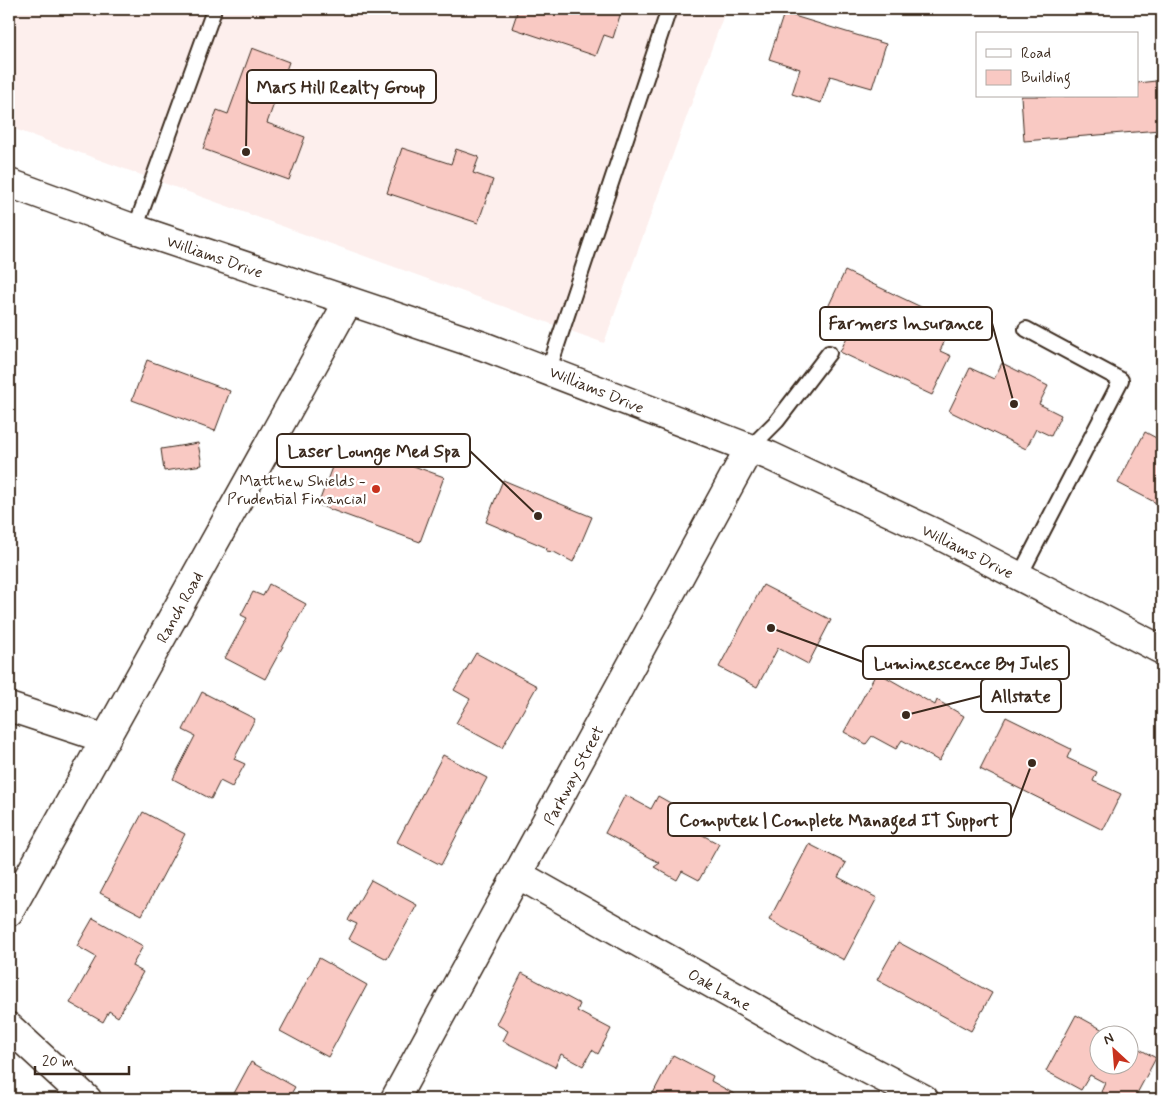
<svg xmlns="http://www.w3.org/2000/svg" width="1171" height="1108" font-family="Mynerve,sans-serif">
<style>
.built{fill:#fdefed}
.building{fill:#f9c9c3;stroke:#3b2a1e}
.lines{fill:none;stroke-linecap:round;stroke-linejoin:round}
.service-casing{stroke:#3b2a1e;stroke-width:18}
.minor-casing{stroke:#3b2a1e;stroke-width:31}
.secondary-casing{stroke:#3b2a1e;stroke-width:31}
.service{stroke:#fff;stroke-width:14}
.minor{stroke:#fff;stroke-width:28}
.secondary{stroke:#fff;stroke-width:28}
.poi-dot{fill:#c8321e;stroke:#fff;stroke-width:2}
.labels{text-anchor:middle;stroke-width:5;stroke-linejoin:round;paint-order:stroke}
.street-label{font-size:16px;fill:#3b2a1e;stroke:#fff}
.poi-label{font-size:16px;fill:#3b2a1e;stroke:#fff;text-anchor:end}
.leader{fill:none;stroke:#3b2a1e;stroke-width:2}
.callout-dot{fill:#3b2a1e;stroke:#fff;stroke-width:2}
.callout{fill:#fff;stroke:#3b2a1e;stroke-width:2}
.callout-label{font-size:18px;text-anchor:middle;font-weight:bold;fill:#3b2a1e}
</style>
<rect width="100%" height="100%" fill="#fff"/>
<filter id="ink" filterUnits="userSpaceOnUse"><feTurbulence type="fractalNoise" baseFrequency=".02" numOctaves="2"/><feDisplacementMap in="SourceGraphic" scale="10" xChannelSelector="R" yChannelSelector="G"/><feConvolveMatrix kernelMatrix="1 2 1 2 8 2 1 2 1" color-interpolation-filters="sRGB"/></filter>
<g filter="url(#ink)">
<!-- built -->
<path class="built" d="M 9,9 L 726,9 L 604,343 L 9,127 Z"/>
<!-- building -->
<path class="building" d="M 505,9 L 622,9 L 613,38 L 604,35 L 596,56 L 512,28 L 517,13 Z
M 784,13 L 886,44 L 872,88 L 830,76 L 821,103 L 792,94 L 800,69 L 769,59 Z
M 252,48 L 289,62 L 267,123 L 305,137 L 289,180 L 203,149 L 217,110 L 228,114 Z
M 1156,81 L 1160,130 L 1024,141 L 1021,96 L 1137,96 L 1137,83 Z
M 402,148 L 451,164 L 456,149 L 479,157 L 473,173 L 493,180 L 478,223 L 387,193 Z
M 845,271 L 938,315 L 930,330 L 946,338 L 940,351 L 951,356 L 932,395 L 840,352 L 848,335 L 821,322 Z
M 147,360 L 230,391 L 215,431 L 132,400 Z
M 1002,363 L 1048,386 L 1039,404 L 1061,415 L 1051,436 L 1036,429 L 1026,449 L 949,411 L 970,368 L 994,379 Z
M 1145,432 L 1162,441 L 1162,506 L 1118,483 Z
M 342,440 L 444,477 L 420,542 L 318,505 Z
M 198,443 L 202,465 L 164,471 L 161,449 Z
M 503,480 L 592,517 L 573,562 L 554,552 L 546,551 L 547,548 L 486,522 Z
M 269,584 L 306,604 L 265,679 L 225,658 L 247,618 L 241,615 L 253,592 L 263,596 Z
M 763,585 L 831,620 L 808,664 L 778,648 L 757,687 L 719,667 Z
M 476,653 L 537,686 L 502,748 L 456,723 L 470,699 L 454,690 Z
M 877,672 L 935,705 L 937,700 L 964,716 L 939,761 L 902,740 L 896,749 L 872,736 L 866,744 L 844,732 Z
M 202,692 L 255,719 L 234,759 L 245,764 L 232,787 L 220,781 L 211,799 L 173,779 L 195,736 L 183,730 Z
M 1006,717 L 1071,749 L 1067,758 L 1097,772 L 1093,781 L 1121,794 L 1103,830 L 980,769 Z
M 443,755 L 487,778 L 441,865 L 397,842 Z
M 625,795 L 651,809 L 658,796 L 690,814 L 684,825 L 719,844 L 699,880 L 682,871 L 677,880 L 654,867 L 660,863 L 605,833 Z
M 143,812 L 185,834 L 142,915 L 100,893 Z
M 809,844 L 846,863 L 838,877 L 877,898 L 844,960 L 769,920 Z
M 371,880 L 417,905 L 387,959 L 349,939 L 357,924 L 348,920 Z
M 93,918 L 143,946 L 132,966 L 143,972 L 118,1017 L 109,1011 L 103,1022 L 70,1003 L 96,957 L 77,946 Z
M 898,942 L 992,993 L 971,1031 L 877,980 Z
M 319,958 L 367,985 L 328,1057 L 280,1031 Z
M 522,973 L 580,1004 L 577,1011 L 611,1029 L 598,1054 L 592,1050 L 583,1066 L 561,1054 L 555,1067 L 503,1041 L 508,1031 L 496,1024 Z
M 1076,1015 L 1114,1036 L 1098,1036 L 1098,1066 L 1128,1066 L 1128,1043 L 1156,1058 L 1134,1099 L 1115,1099 L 1101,1092 L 1105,1083 L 1090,1075 L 1081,1090 L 1046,1071 Z
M 673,1055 L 713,1076 L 711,1081 L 738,1096 L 736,1099 L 650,1099 Z
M 251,1062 L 295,1087 L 288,1099 L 231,1099 Z"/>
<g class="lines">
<defs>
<path id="service" d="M 135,229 L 213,13
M 549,369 L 669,9
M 749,449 L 777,421 L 829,353
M 1019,577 L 1121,380 L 1026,329"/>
<path id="minor" d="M 9,707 L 106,739
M 519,875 L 812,1040 L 924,1099
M 9,912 L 348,302
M 9,1027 L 87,1099
M 395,1099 L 749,449"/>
<path id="secondary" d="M 9,183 L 135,229 L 483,346 L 770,456 L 939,535 L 1162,650"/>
</defs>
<!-- service casing -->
<use href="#service" class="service-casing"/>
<!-- minor casing -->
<use href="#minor" class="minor-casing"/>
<!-- secondary casing -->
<use href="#secondary" class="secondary-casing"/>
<!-- service -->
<use href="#service" class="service"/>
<!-- minor -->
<use href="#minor" class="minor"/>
<!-- secondary -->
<use href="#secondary" class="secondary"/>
</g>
</g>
<!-- markers -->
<circle class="poi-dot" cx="376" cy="489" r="5"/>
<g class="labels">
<!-- street labels -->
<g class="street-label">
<text transform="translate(215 256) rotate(19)" y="6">Williams Drive</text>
<text transform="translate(597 389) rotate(22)" y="6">Williams Drive</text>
<text transform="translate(968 551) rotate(27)" y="6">Williams Drive</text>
<text transform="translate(179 607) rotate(-61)" y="6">Ranch Road</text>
<text transform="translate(573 775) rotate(-62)" y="6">Parkway Street</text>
<text transform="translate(720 989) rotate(29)" y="6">Oak Lane</text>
</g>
<!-- poi labels -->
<g class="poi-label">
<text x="366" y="486">Matthew Shields -<tspan x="366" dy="18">Prudential Financial</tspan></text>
</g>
</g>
<!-- callouts -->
<path class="leader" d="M246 152L247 87M1014 404L992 323M538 516L470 451M771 628L863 662M906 715L981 696M1032 763L1011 819"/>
<g class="callout-dot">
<circle cx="246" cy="152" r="5"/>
<circle cx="1014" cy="404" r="5"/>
<circle cx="538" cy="516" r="5"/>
<circle cx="771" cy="628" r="5"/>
<circle cx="906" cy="715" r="5"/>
<circle cx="1032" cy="763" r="5"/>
</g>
<g class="callout">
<rect x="247" y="70" width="189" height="33" rx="5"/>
<rect x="820" y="307" width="172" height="33" rx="5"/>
<rect x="277" y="434" width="193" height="33" rx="5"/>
<rect x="863" y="646" width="206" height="33" rx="5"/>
<rect x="981" y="679" width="80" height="33" rx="5"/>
<rect x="668" y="803" width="343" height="33" rx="5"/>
</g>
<g class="callout-label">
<text x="341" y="93">Mars Hill Realty Group</text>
<text x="906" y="329">Farmers Insurance</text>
<text x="374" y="457">Laser Lounge Med Spa</text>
<text x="966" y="669">Luminescence By Jules</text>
<text x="1021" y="702">Allstate</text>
<text x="839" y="826">Computek | Complete Managed IT Support</text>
</g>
<!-- margin -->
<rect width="1171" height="1108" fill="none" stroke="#fff" stroke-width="30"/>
<rect x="15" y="15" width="1141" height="1078" fill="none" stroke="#3b2a1e" stroke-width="2" filter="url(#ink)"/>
<!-- legend -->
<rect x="976" y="32" width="162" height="65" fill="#ffffff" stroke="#b1aaa5"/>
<rect x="986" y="49" width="25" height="8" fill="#ffffff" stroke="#b1aaa5"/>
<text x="1021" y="58" font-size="15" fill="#3b2a1e">Road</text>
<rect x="986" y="70" width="25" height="15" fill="#f9c9c3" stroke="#b1aaa5"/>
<text x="1021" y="82" font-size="15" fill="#3b2a1e">Building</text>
<!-- north arrow -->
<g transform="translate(1114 1050) rotate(334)"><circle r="24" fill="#ffffff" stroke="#b1aaa5"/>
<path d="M0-4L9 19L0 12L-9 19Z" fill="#c8321e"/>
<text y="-8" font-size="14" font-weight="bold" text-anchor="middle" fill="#3b2a1e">N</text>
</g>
<!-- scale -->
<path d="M35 1066v8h94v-8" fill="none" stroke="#3b2a1e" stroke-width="2.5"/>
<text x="42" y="1066" font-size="15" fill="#3b2a1e" stroke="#ffffff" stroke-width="4" paint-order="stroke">20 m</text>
</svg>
